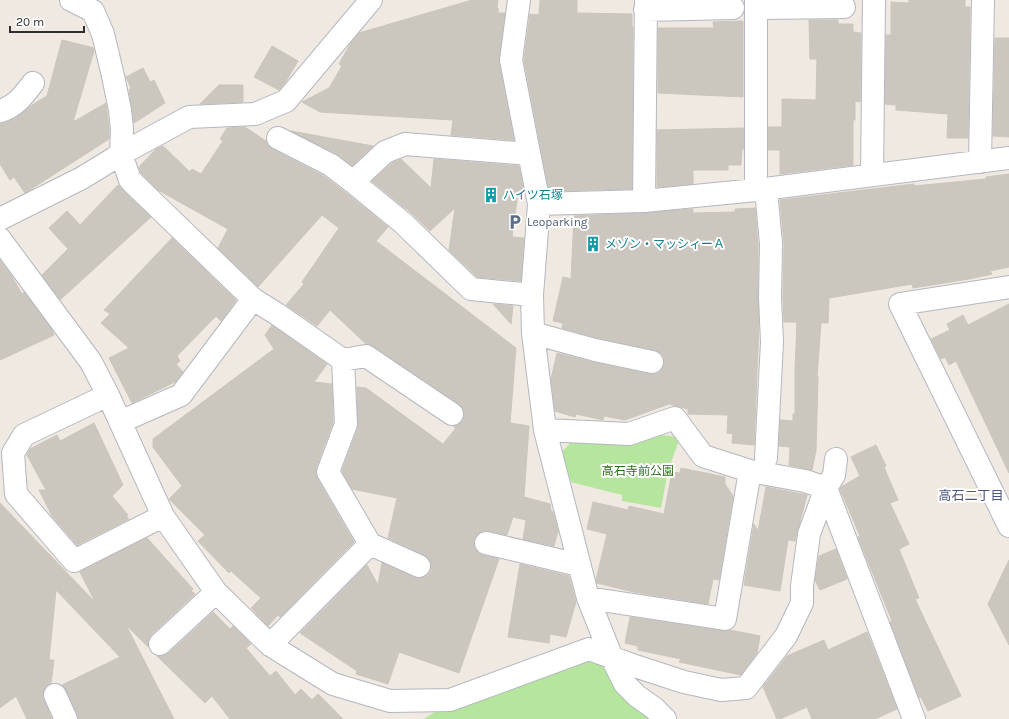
<svg xmlns="http://www.w3.org/2000/svg" width="1009" height="719" font-family="Karla,'Noto Sans JP',sans-serif">
<style>
.green{fill:#b6e59e}
.building{fill:#cbc7bf;stroke:#cbc5ba}
.lines{fill:none;stroke-linecap:round;stroke-linejoin:round}
.minor-casing{stroke:#b4b7c1;stroke-width:24}
.minor{stroke:#fff;stroke-width:22}
.labels{text-anchor:middle;stroke-width:4;stroke-linejoin:round;paint-order:stroke}
.culture-label{font-size:12px;fill:#0d838f;stroke:#fff;text-anchor:start}
.service-label{font-size:12px;fill:#4e5e75;stroke:#fff;text-anchor:start}
.park-label{font-size:12px;fill:#2c6e1b;stroke:#fff}
.neighbourhood-label{font-size:13px;fill:#4d5680;stroke:#fff}
</style>
<rect width="100%" height="100%" fill="#efe9e1"/>
<!-- green -->
<path class="green" d="M 661,435 L 677,437 L 679,440 L 668,471 L 661,508 L 622,501 L 622,495 L 571,482 L 562,452 L 571,442 L 620,445 Z
M 593,657 L 613,671 L 660,719 L 424,719 L 433,713 L 466,703 Z"/>
<!-- building -->
<path class="building" d="M 472,0 L 498,0 L 497,7 L 498,8 L 498,13 L 505,13 L 499,62 L 514,140 L 451,135 L 453,120 L 320,112 L 302,102 L 329,88 L 342,66 L 339,64 L 352,41 L 359,33 Z
M 540,0 L 577,0 L 577,13 L 632,14 L 632,27 L 633,27 L 632,189 L 549,191 L 524,60 L 530,14 L 539,15 Z
M 909,0 L 965,0 L 965,7 L 970,7 L 968,138 L 947,138 L 948,114 L 896,110 L 896,105 L 885,104 L 886,35 L 891,35 L 891,2 L 909,3 Z
M 809,20 L 838,20 L 838,24 L 853,24 L 853,32 L 861,33 L 860,102 L 855,101 L 855,120 L 853,120 L 853,165 L 780,174 L 780,150 L 768,150 L 768,127 L 782,127 L 782,99 L 816,100 L 817,59 L 810,59 Z
M 743,21 L 743,97 L 658,93 L 658,28 L 714,28 L 713,22 Z
M 995,38 L 1009,38 L 1009,137 L 993,136 Z
M 62,40 L 94,48 L 94,51 L 73,122 L 106,103 L 109,129 L 109,139 L 25,193 L 14,177 L 10,180 L 0,164 L 0,124 L 17,117 L 29,107 L 47,96 Z
M 272,46 L 298,61 L 286,81 L 279,90 L 254,77 Z
M 143,68 L 150,82 L 154,80 L 165,103 L 134,123 L 129,90 L 131,88 L 126,77 Z
M 219,85 L 243,85 L 243,102 L 200,104 Z
M 245,127 L 266,141 L 268,145 L 272,149 L 324,176 L 345,192 L 388,227 L 376,241 L 516,348 L 510,423 L 529,426 L 524,497 L 550,504 L 551,511 L 553,512 L 558,531 L 554,546 L 523,539 L 526,520 L 513,517 L 507,535 L 488,531 L 482,531 L 477,535 L 474,540 L 474,546 L 477,552 L 483,555 L 499,559 L 459,673 L 399,652 L 388,684 L 356,674 L 357,671 L 300,633 L 367,565 L 378,585 L 382,563 L 414,577 L 420,578 L 427,576 L 431,571 L 431,564 L 429,558 L 424,555 L 388,538 L 397,498 L 352,489 L 342,471 L 358,428 L 357,387 L 366,388 L 443,444 L 456,428 L 453,426 L 458,425 L 462,421 L 464,414 L 463,408 L 459,404 L 373,346 L 366,344 L 330,310 L 317,326 L 286,305 L 304,284 L 302,282 L 339,228 L 322,215 L 258,287 L 218,248 L 228,229 L 158,190 L 141,173 L 139,167 L 156,149 L 163,146 L 190,172 L 192,169 L 201,174 L 223,141 L 220,139 L 227,128 Z
M 744,128 L 744,149 L 742,149 L 741,165 L 728,165 L 728,170 L 693,170 L 693,184 L 657,187 L 657,130 Z
M 291,131 L 373,146 L 352,166 L 337,154 Z
M 401,159 L 431,188 L 434,159 L 519,166 L 524,192 L 518,192 L 512,237 L 524,238 L 521,281 L 477,277 L 449,250 L 455,208 L 430,231 L 406,208 L 406,209 L 372,181 L 392,163 Z
M 1009,174 L 1009,267 L 990,271 L 992,274 L 969,279 L 913,288 L 912,284 L 829,298 L 828,323 L 821,323 L 817,376 L 818,376 L 816,450 L 812,470 L 789,465 L 790,447 L 779,446 L 780,420 L 793,421 L 793,414 L 795,414 L 795,370 L 797,322 L 784,322 L 783,298 L 784,244 L 780,200 L 914,184 L 914,186 L 986,179 L 986,177 Z
M 118,185 L 151,217 L 60,300 L 42,275 L 68,249 L 49,228 L 67,211 L 80,225 Z
M 755,208 L 758,244 L 758,298 L 759,323 L 754,445 L 732,443 L 733,434 L 727,433 L 728,415 L 688,414 L 688,409 L 669,404 L 625,420 L 604,416 L 603,420 L 576,414 L 575,417 L 555,411 L 551,379 L 557,353 L 592,362 L 649,374 L 656,374 L 661,371 L 664,364 L 664,358 L 661,353 L 655,350 L 598,338 L 562,328 L 563,323 L 553,321 L 563,277 L 571,279 L 574,216 L 644,213 L 693,209 L 693,213 L 735,212 L 735,209 Z
M 172,238 L 236,300 L 221,321 L 216,316 L 177,356 L 180,361 L 176,364 L 183,372 L 175,382 L 132,403 L 109,358 L 129,348 L 101,323 L 110,314 L 104,310 Z
M 0,260 L 11,275 L 22,294 L 24,292 L 52,330 L 54,335 L 0,360 Z
M 493,304 L 513,306 L 511,324 Z
M 1009,304 L 1009,473 L 956,361 L 949,365 L 945,357 L 941,359 L 931,339 L 950,330 L 947,324 L 963,315 L 968,325 Z
M 272,325 L 327,364 L 314,382 L 332,384 L 333,422 L 316,468 L 316,473 L 317,478 L 354,542 L 280,617 L 278,615 L 268,626 L 251,608 L 261,598 L 231,571 L 229,573 L 198,541 L 205,535 L 169,499 L 182,486 L 153,447 L 153,439 L 274,349 L 265,335 Z
M 94,423 L 123,485 L 112,496 L 128,515 L 126,516 L 129,519 L 77,545 L 52,516 L 39,490 L 46,490 L 27,455 L 30,449 L 57,435 L 60,441 Z
M 876,445 L 886,466 L 884,467 L 898,500 L 890,503 L 909,544 L 899,549 L 919,598 L 915,599 L 961,696 L 928,711 L 921,697 L 919,698 L 890,622 L 892,621 L 858,537 L 860,536 L 840,489 L 841,487 L 860,476 L 851,457 Z
M 681,468 L 725,477 L 725,484 L 733,496 L 719,580 L 713,579 L 708,604 L 634,592 L 597,583 L 596,580 L 607,534 L 587,529 L 593,502 L 628,510 L 629,506 L 664,514 L 672,472 L 680,473 Z
M 766,487 L 807,495 L 795,541 L 788,540 L 780,591 L 744,585 L 754,524 L 758,531 Z
M 0,503 L 95,602 L 80,572 L 147,538 L 193,589 L 191,591 L 195,594 L 151,635 L 148,641 L 148,647 L 126,625 L 174,719 L 78,719 L 77,714 L 66,690 L 62,685 L 120,657 L 56,590 L 49,660 L 54,660 L 51,683 L 45,687 L 43,694 L 44,700 L 52,719 L 27,719 L 16,696 L 0,708 Z
M 836,549 L 847,579 L 820,590 L 815,580 L 819,556 Z
M 1009,560 L 1009,645 L 988,604 Z
M 520,564 L 569,576 L 576,602 L 566,637 L 550,634 L 549,643 L 508,637 Z
M 213,612 L 230,629 L 233,626 L 251,644 L 246,648 L 270,676 L 276,671 L 295,695 L 301,689 L 312,700 L 318,694 L 343,719 L 230,719 L 212,696 L 205,703 L 157,656 L 163,656 L 169,653 Z
M 630,617 L 723,631 L 730,630 L 760,636 L 757,653 L 741,675 L 679,662 L 681,659 L 638,650 L 638,646 L 625,643 Z
M 867,632 L 897,709 L 875,719 L 812,719 L 807,707 L 780,719 L 777,719 L 763,687 L 787,656 L 824,640 L 828,650 Z"/>
<g class="lines">
<defs>
<path id="minor" d="M 71,0 L 93,11 L 103,34 L 113,76 L 120,110 L 122,129 L 121,154 L 130,180 L 253,299 L 277,314 L 343,360 L 366,356 L 452,414
M 519,0 L 511,60 L 539,204 L 532,295 L 533,333 L 545,430 L 588,598 L 612,658 L 625,684 L 637,696 L 654,708 L 665,719
M 756,8 L 844,7
M 645,10 L 733,8
M 0,111 C 15,107 24,95 33,83
M 278,138 L 331,165 L 353,182 L 403,223 L 471,289 L 532,295
M 980,162 L 983,0
M 872,175 L 874,0
M 353,182 L 385,152 L 405,144 L 529,154
M 756,190 L 756,0
M 644,201 L 646,0
M 539,204 L 644,201 L 756,190 L 1009,158
M 0,219 L 82,178 L 121,154 L 189,117 L 255,114 L 286,101 L 371,0
M 0,239 L 91,362 L 108,395 L 163,516 L 216,592 L 270,645 L 333,684 L 390,701 L 450,700 L 589,649 L 635,666 L 684,682 L 721,690 L 746,688 L 786,636 L 802,603 L 802,586 L 809,534 L 826,488 L 834,475 L 836,459
M 1009,287 L 900,304 L 1009,526
M 533,333 L 595,350 L 652,362
M 108,395 L 24,435 L 13,453 L 16,494 L 74,561 L 163,516
M 120,422 L 181,395 L 253,299
M 545,430 L 629,434 L 675,418 L 703,456 L 750,471 L 805,481 L 826,488 L 914,719
M 766,458 L 772,342 L 770,298 L 771,244 L 766,189
M 486,543 L 579,565
M 370,544 L 419,566
M 588,598 L 725,619 L 750,471
M 160,644 L 216,592
M 270,645 L 370,544 L 328,472 L 346,424 L 343,360
M 55,695 L 66,719"/>
</defs>
<!-- minor casing -->
<use href="#minor" class="minor-casing"/>
<!-- minor -->
<use href="#minor" class="minor"/>
</g>
<!-- icons -->
<defs>
<symbol id="building-bare" viewBox="-9 -9 18 18"><path d="M-4-6H4V6H1V3H-1V6H-4ZM-2.5-4.3h1.7v1.8h-1.7ZM.8-4.3h1.7v1.8H.8ZM-2.5-1h1.7V.8h-1.7ZM.8-1h1.7V.8H.8Z" fill="#0f9aa8" stroke="#fff" stroke-width="2.5" paint-order="stroke"/></symbol>
<symbol id="parking-bare" viewBox="-9 -9 18 18"><path d="M-3.5-5.5H1a3.5 3.5 0 0 1 0 7H-1V5.5H-3.5ZM-1-3.4V-.6H.8a1.4 1.4 0 0 0 0-2.8Z" fill="#5c6f8a" stroke="#fff" stroke-width="2.5" paint-order="stroke"/></symbol>
</defs>
<g fill-rule="evenodd">
<use href="#building-bare" x="480" y="184" width="22" height="22"/>
<use href="#parking-bare" x="504" y="211" width="22" height="22"/>
<use href="#building-bare" x="582" y="233" width="22" height="22"/>
</g>
<g class="labels">
<!-- culture labels -->
<g class="culture-label">
<text x="503" y="199">ハイツ石塚</text>
<text x="605" y="248">メゾン・マッシィーＡ</text>
</g>
<!-- service labels -->
<g class="service-label">
<text x="527" y="226">Leoparking</text>
</g>
<!-- park labels -->
<g class="park-label">
<text x="638" y="475">高石寺前公園</text>
</g>
<!-- neighbourhood labels -->
<g class="neighbourhood-label">
<text x="971" y="500">高石二丁目</text>
</g>
</g>
<!-- scale -->
<path d="M10 26v6h74v-6" fill="none" stroke="#2e2e2e" stroke-width="2"/>
<text x="16" y="26" font-size="12" fill="#2e2e2e" stroke="#ffffff" stroke-width="3" paint-order="stroke">20 m</text>
</svg>
